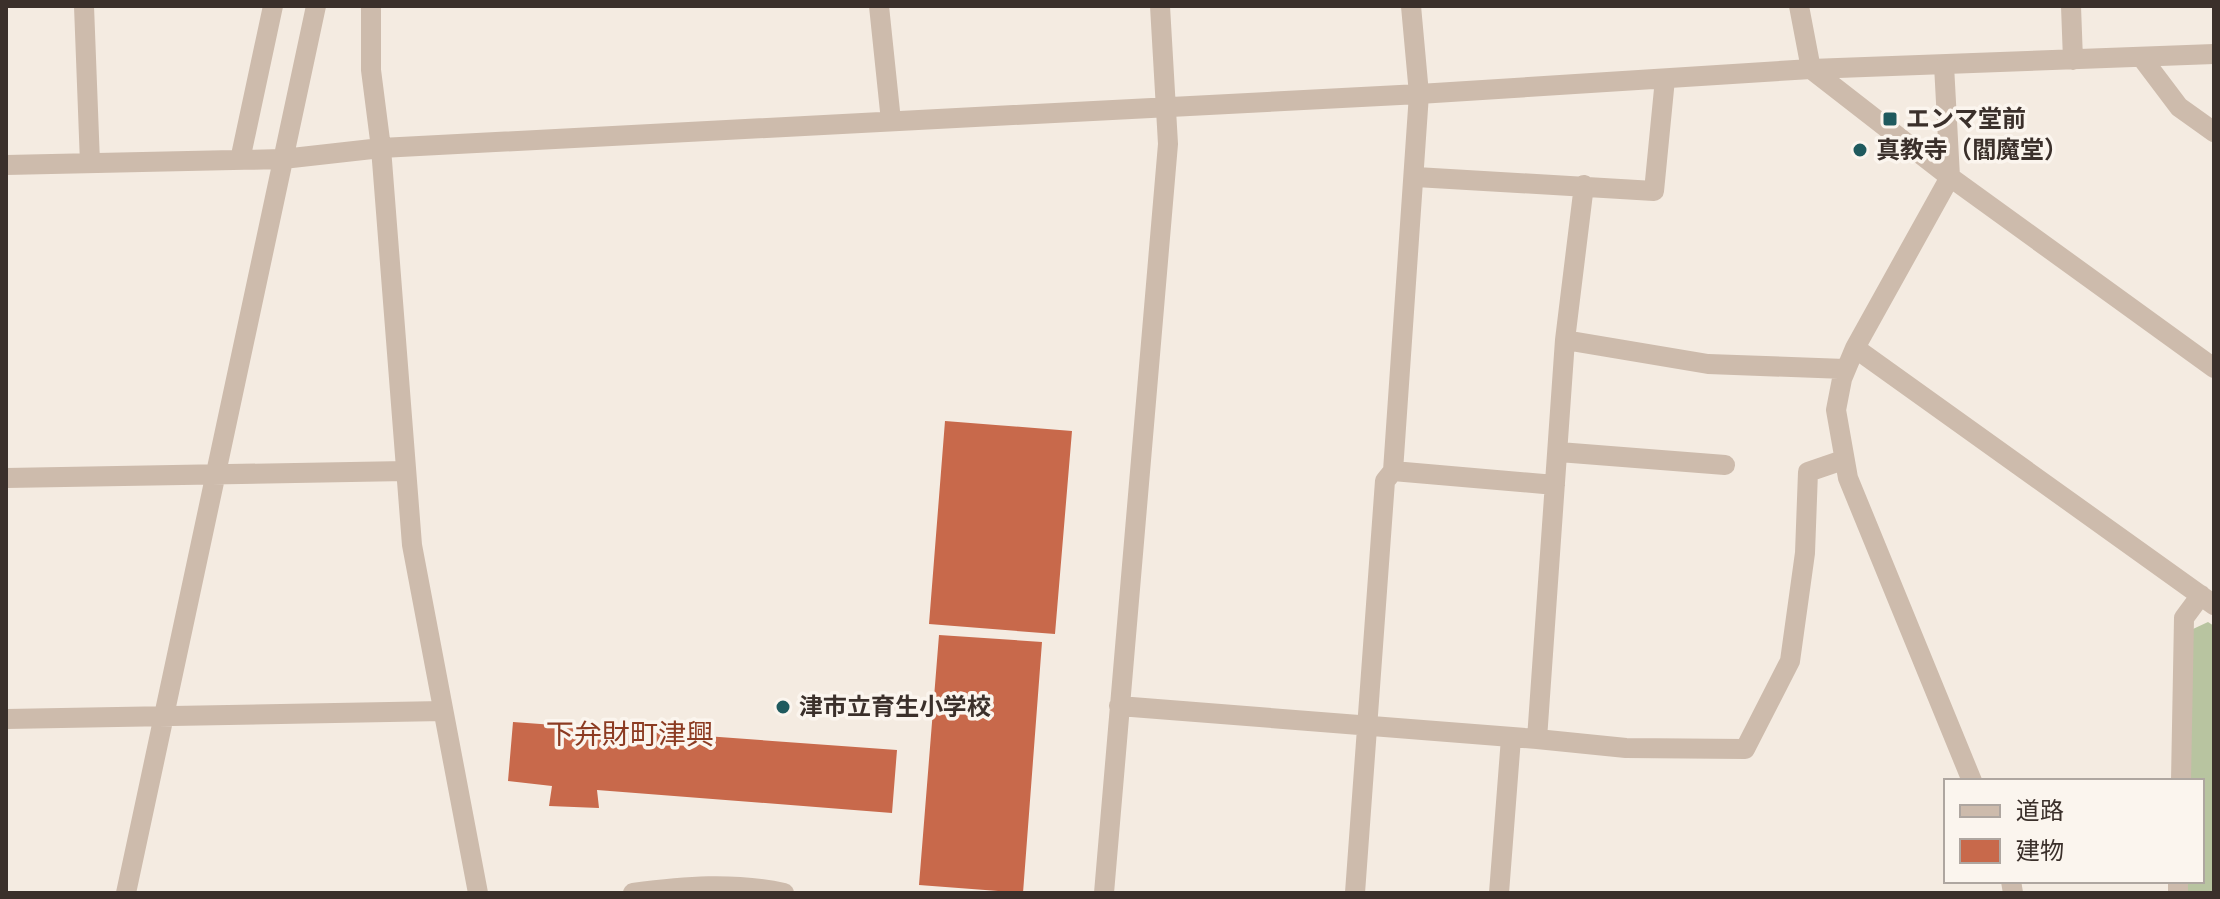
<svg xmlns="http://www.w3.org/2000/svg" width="2220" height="899" font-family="'DM Sans','Noto Sans JP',sans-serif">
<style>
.green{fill:#b8c4a0}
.building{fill:#c8694b}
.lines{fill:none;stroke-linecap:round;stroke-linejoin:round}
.minor{stroke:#cdbbac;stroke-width:20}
.poi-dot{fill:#1f5a5e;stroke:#fbf5ee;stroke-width:3}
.labels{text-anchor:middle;stroke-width:7;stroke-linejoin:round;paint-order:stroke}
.poi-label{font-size:24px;font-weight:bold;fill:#3b302b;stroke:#fbf5ee;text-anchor:start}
.quarter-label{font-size:28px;fill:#8c3b22;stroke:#fbf5ee}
</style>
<rect width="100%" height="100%" fill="#f4ebe1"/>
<!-- green -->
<path class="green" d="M 2208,622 L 2214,626 L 2214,893 L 2186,893 L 2186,881 L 2202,881 L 2202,781 L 2189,781 L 2193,629 Z"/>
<!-- building -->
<path class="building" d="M 945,421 L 1072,431 L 1055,634 L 929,624 Z
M 939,635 L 1042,642 L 1023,893 L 919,885 Z
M 513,722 L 897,750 L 892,813 L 597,790 L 599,808 L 549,806 L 552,786 L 508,781 Z"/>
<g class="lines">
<!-- minor -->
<path class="minor" d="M 84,6 L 90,163
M 371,6 L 371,70 L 381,148 L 412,545 L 478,893
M 879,6 L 891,121
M 1799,6 L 1811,69 L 1950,177 L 2214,368
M 2071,6 L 2073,60
M 2142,58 L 2179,107 L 2214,132
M 1944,65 L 1950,177 L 1855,348 L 1842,379 L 1836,410 L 1848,478 L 1972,781
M 240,160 L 273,6
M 6,165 L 283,159 L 381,148 L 1419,94 L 1811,69 L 2214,54
M 1416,177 L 1654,191 L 1665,79
M 1565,340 L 1708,364 L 1845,369
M 1855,348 L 2214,605
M 1559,452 L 1725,465
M 1393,471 L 1555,485
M 6,478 L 406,471
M 1119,706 L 1537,739 L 1565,340 L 1584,185
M 6,719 L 443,711
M 1537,739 L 1626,748 L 1745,749 L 1790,661 L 1805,553 L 1808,472 L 1843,460
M 2181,781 L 2184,618 L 2201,595
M 2011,881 L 2013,893
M 126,893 L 316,6
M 633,893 C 685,886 732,882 784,893
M 1104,893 L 1168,144 L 1160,6
M 1355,893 L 1385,481 L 1393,471 L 1419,94 L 1411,6
M 1499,893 L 1511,738
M 2178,893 L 2178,881"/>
</g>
<!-- markers -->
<g class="poi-dot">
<rect x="1882" y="111" width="16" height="16" rx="4"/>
<circle cx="1860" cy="150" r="8"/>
<circle cx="783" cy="707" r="8"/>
</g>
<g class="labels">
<!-- poi labels -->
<g class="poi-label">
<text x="1906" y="127">エンマ堂前</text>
<text x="1876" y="158">真教寺（閻魔堂）</text>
<text x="799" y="715">津市立育生小学校</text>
</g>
<!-- quarter labels -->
<g class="quarter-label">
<text x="630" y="744">下弁財町津興</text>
</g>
</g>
<!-- border -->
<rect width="2220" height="899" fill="none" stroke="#3b302b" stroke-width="16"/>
<!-- legend -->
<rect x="1944" y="779" width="260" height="104" fill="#fbf5ee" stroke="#aea6a0" stroke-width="2"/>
<rect x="1960" y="805" width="40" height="12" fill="#cdbbac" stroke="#aea6a0" stroke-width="2"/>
<text x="2016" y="819" font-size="24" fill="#3b302b">道路</text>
<rect x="1960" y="839" width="40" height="24" fill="#c8694b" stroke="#aea6a0" stroke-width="2"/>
<text x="2016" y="859" font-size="24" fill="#3b302b">建物</text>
</svg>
